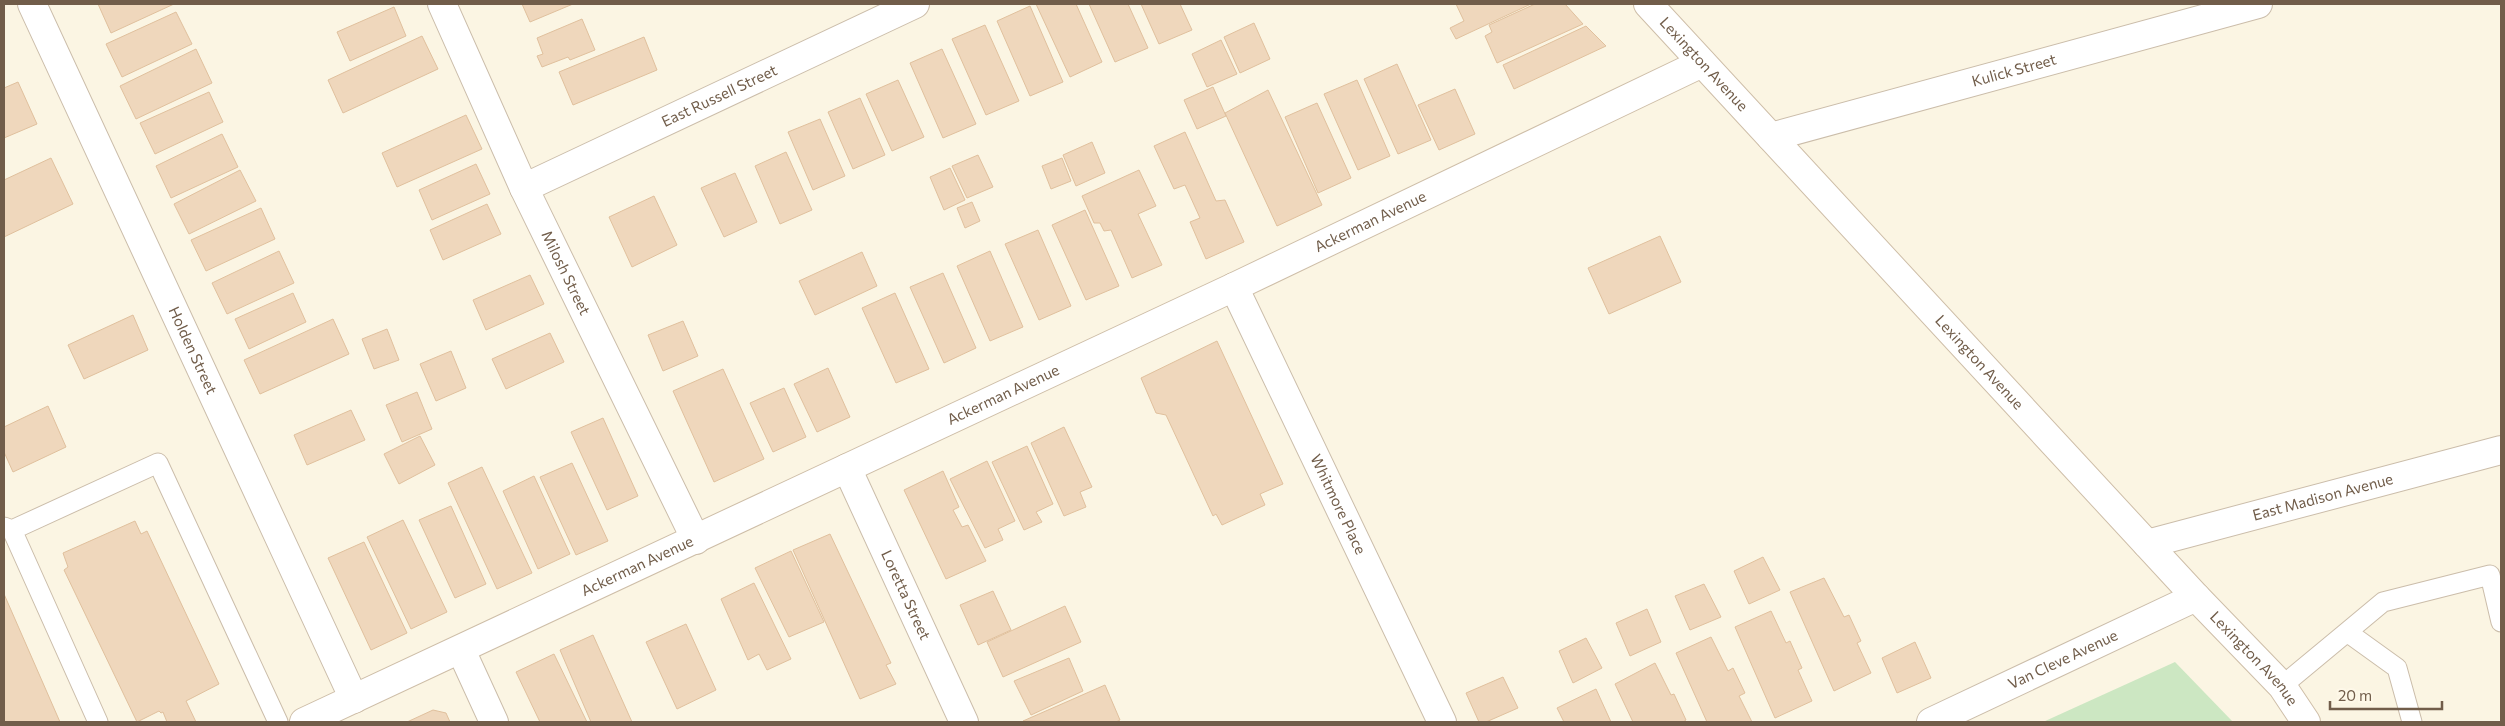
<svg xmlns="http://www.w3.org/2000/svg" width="2505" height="726" font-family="Commissioner,sans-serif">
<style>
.green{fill:#cce7c2}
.building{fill:#efd7bc;stroke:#e0c09d}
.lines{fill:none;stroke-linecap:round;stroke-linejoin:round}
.lane-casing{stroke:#cbbdaa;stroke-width:21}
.street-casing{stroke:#cbbdaa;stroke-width:30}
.secondary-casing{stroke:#cebea8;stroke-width:30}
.lane{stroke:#fff;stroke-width:19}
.street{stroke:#fff;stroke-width:28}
.secondary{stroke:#fff;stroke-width:28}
.labels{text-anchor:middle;stroke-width:4.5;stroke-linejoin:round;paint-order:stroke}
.street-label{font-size:15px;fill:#715d4a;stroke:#fef8e8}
</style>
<rect width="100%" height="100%" fill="#fbf5e3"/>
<!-- green -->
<path class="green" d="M 2175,662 L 2233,722 L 2043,722 Z"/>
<!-- building -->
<path class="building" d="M 98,4 L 174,4 L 111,33 Z
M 522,4 L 573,4 L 530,22 Z
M 1036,4 L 1076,4 L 1102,62 L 1070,77 Z
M 1089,4 L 1128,4 L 1148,48 L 1115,62 Z
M 1141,4 L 1180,4 L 1192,30 L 1159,44 Z
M 1456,4 L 1531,4 L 1456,39 L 1450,28 L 1464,21 Z
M 1535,4 L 1565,4 L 1583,24 L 1497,63 L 1485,36 L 1492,32 L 1489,25 Z
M 1030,6 L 1063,82 L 1030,96 L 997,21 Z
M 394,7 L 406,36 L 350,61 L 337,32 Z
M 176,12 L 192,44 L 122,77 L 106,44 Z
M 582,19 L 595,50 L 570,60 L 568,57 L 542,67 L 537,56 L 543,54 L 537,38 Z
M 1254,23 L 1270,59 L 1240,73 L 1224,37 Z
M 985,25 L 1019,101 L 986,115 L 952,39 Z
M 1586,26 L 1606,46 L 1514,89 L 1503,65 Z
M 422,36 L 438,69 L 343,113 L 328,80 Z
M 644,37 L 657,70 L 573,105 L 559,72 Z
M 1221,40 L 1237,74 L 1207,87 L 1192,54 Z
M 196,49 L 212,83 L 136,119 L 120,86 Z
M 942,49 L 976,124 L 943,138 L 910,63 Z
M 1397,64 L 1431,140 L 1398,154 L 1364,79 Z
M 898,80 L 924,137 L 892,151 L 866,94 Z
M 1357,80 L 1390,156 L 1358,170 L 1324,94 Z
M 18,82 L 37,124 L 4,138 L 4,88 Z
M 1213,87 L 1226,116 L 1197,129 L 1184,100 Z
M 1455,89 L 1475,134 L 1439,150 L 1418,105 Z
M 1268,90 L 1322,205 L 1277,226 L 1225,113 Z
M 209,92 L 223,122 L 155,154 L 140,123 Z
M 860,98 L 885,155 L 853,169 L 828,112 Z
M 1317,103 L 1351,178 L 1318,193 L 1285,117 Z
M 466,115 L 482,149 L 397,187 L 382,153 Z
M 820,119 L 845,176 L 813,190 L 788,132 Z
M 1185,132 L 1216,201 L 1225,200 L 1244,242 L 1206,259 L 1190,222 L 1200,218 L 1185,185 L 1174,189 L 1154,146 Z
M 222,134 L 238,167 L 171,198 L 156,166 Z
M 1092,142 L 1105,173 L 1076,186 L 1063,155 Z
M 786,152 L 812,210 L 780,224 L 755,166 Z
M 978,155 L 993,187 L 967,198 L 952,166 Z
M 51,158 L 73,204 L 4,237 L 4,180 Z
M 1062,158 L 1071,181 L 1051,189 L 1042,166 Z
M 476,164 L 490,194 L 432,220 L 419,190 Z
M 950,168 L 965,200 L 944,210 L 930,177 Z
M 240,170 L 256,201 L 189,234 L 174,204 Z
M 1139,170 L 1156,206 L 1138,214 L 1162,265 L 1132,278 L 1111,230 L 1104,231 L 1100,223 L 1094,223 L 1082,196 Z
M 735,173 L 757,222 L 724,237 L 701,188 Z
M 654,196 L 677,245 L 632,267 L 609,217 Z
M 972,202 L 980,221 L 965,228 L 957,208 Z
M 487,204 L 501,234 L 443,260 L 430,230 Z
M 261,208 L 275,239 L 206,271 L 191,240 Z
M 1085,210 L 1119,286 L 1086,300 L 1052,225 Z
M 1038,230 L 1071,306 L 1039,320 L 1005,244 Z
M 1660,236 L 1681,282 L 1609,314 L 1588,268 Z
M 279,251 L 294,283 L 227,314 L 212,283 Z
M 990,251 L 1023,327 L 990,341 L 957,266 Z
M 862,252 L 877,286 L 815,315 L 799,281 Z
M 943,273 L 976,348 L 944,363 L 910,287 Z
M 530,275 L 544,304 L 486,330 L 473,300 Z
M 293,293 L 306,322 L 249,349 L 235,319 Z
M 895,293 L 929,369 L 896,383 L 862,308 Z
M 133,315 L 148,350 L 84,379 L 68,345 Z
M 333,319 L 349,354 L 260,394 L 244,360 Z
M 683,321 L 698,356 L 663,371 L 648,335 Z
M 387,329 L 399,360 L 374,369 L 362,339 Z
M 550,333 L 564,362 L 506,389 L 492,359 Z
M 1217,341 L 1283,484 L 1260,494 L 1265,505 L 1222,525 L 1216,514 L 1213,516 L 1166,415 L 1156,413 L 1141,378 Z
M 451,351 L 466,388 L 436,401 L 420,364 Z
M 828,368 L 850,417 L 817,432 L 794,384 Z
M 723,369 L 764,459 L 714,482 L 673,391 Z
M 784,388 L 806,437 L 773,452 L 750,403 Z
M 417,392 L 432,429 L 402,442 L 386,405 Z
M 48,406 L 66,447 L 13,472 L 4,452 L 4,427 Z
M 351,410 L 365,440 L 307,465 L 294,435 Z
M 603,418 L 638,496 L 607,510 L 571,432 Z
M 1064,427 L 1092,487 L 1080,492 L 1086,507 L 1064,516 L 1031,443 Z
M 420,436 L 435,465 L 399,484 L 384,454 Z
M 1027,446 L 1053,504 L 1036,512 L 1042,522 L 1024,530 L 992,462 Z
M 987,461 L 1015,521 L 998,529 L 1003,540 L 985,548 L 950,479 Z
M 572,463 L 608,541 L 576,555 L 540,477 Z
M 482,467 L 532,573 L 497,589 L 448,483 Z
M 943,471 L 959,507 L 953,510 L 962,527 L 968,525 L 986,561 L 946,579 L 904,490 Z
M 534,476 L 570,554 L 538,569 L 503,491 Z
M 451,506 L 486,584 L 455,598 L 419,520 Z
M 403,520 L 447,612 L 411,629 L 367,537 Z
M 135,521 L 141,534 L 147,531 L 219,684 L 186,701 L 196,722 L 167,722 L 163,712 L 161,713 L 159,711 L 137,722 L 64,570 L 68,567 L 63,553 Z
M 830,534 L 891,663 L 886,665 L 896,684 L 860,699 L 793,550 Z
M 364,542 L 407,633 L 371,650 L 328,558 Z
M 791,551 L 824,622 L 789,637 L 755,568 Z
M 1763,557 L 1780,590 L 1749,604 L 1734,571 Z
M 1824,578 L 1844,617 L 1849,615 L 1861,641 L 1857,643 L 1871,673 L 1834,691 L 1790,592 Z
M 754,583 L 791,659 L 767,670 L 759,654 L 748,660 L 721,599 Z
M 1704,584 L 1721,617 L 1690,630 L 1675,596 Z
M 993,591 L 1011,630 L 978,645 L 960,605 Z
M 4,594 L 60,722 L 4,722 Z
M 1065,606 L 1081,642 L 1003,677 L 987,642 Z
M 1647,609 L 1661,642 L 1630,656 L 1616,623 Z
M 1771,611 L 1786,643 L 1790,641 L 1802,668 L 1798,670 L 1812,701 L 1775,718 L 1735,627 Z
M 686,624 L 716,690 L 677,709 L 646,642 Z
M 593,635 L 632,722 L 591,722 L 560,650 Z
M 1711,637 L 1728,671 L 1733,668 L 1745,693 L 1739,696 L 1752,722 L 1707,722 L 1676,653 Z
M 1586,638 L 1602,668 L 1573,683 L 1559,651 Z
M 1915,642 L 1931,678 L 1897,693 L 1882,658 Z
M 554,654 L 587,722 L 540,722 L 516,672 Z
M 1069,658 L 1083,691 L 1031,715 L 1014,681 Z
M 1655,663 L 1671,695 L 1674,694 L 1686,720 L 1683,722 L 1633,722 L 1615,684 Z
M 1503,677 L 1518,708 L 1486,722 L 1479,722 L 1466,693 Z
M 1105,685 L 1120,720 L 1116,722 L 1023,721 Z
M 1596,689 L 1611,722 L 1564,722 L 1557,708 Z
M 433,710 L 446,713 L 450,722 L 407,722 Z"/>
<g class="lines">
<defs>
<path id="lane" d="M 4,527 L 12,530 L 98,722
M 12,530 L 158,463 L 278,722
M 2282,686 L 2347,632
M 2412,722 L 2397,668 L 2347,632 L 2383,602 L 2490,575 L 2501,622"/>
<g id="street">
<path id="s1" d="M 32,4 L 354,699"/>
<path id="s2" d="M 442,4 L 524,188 L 696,540"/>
<path id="s3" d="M 1771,137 L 2258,4"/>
<path id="s4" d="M 524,188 L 915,4"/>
<path id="s5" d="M 1234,287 L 1442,722"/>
<path id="s6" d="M 847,468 L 964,722"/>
<path id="s7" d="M 2147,544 L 2501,450"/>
<path d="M 461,650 L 494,722"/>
<path id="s8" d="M 1931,722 L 2196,597"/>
</g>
<g id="secondary">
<path id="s9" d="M 1648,4 L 2196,597 L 2282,686 L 2306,722"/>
<path id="s10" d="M 304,722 L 1234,287 L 1702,63"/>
</g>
</defs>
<!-- lane casing -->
<use href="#lane" class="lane-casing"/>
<!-- street casing -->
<use href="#street" class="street-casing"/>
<!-- secondary casing -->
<use href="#secondary" class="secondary-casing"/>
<!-- lane -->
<use href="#lane" class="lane"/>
<!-- street -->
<use href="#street" class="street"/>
<!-- secondary -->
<use href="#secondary" class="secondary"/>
</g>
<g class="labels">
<!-- street labels -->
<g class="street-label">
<text dy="5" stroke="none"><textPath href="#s9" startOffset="82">Lexington Avenue</textPath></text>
<text dy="5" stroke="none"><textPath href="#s3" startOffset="252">Kulick Street</textPath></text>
<text dy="5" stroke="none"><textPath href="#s4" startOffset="216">East Russell Street</textPath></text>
<text dy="5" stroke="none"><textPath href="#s10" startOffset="1178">Ackerman Avenue</textPath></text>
<text dy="5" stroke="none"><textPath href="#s2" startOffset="296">Milosh Street</textPath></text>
<text dy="5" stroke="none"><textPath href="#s1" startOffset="382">Holden Street</textPath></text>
<text dy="5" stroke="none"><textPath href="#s9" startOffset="488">Lexington Avenue</textPath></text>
<text dy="5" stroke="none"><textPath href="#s10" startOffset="772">Ackerman Avenue</textPath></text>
<text dy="5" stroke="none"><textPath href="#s7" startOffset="182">East Madison Avenue</textPath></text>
<text dy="5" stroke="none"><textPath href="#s5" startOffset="241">Whitmore Place</textPath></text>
<text dy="5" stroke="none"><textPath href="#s10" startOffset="368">Ackerman Avenue</textPath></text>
<text dy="5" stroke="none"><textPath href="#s6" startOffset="140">Loretta Street</textPath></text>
<text dy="5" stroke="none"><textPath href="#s9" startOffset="892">Lexington Avenue</textPath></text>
<text dy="5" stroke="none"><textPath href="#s8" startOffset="146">Van Cleve Avenue</textPath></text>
</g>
</g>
<!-- border -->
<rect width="2505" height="726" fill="none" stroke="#715d4a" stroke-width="10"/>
<!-- scale -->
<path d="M2330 701v8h112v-8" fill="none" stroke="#715d4a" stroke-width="2.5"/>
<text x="2338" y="701" font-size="15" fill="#715d4a" stroke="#fef8e8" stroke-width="4" paint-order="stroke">20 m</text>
</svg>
